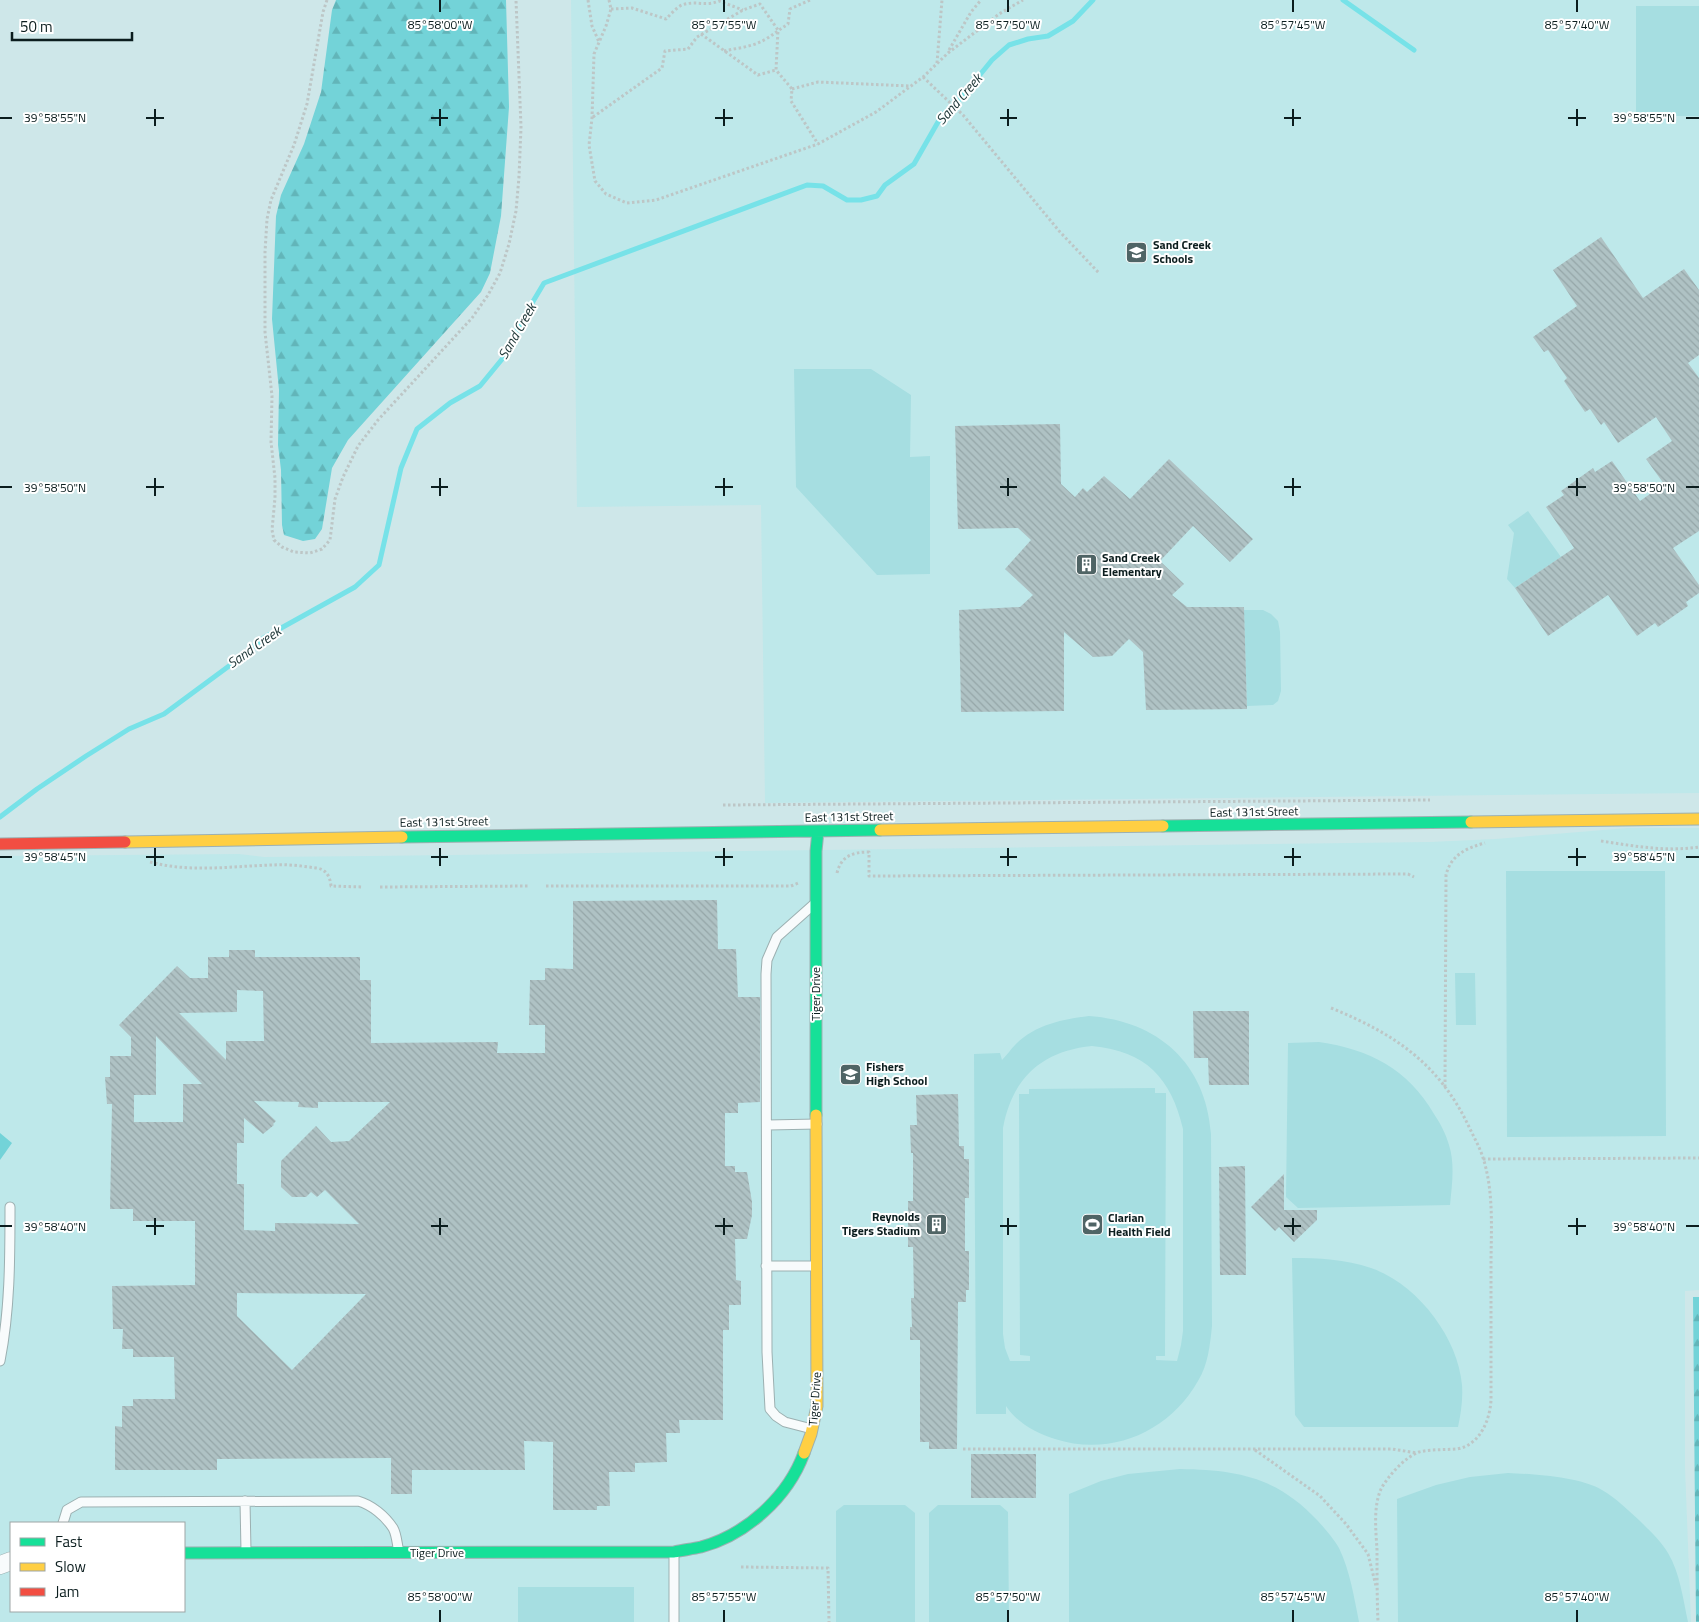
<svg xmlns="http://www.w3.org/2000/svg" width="1699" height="1622" font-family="'Titillium Web',sans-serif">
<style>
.built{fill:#bee8ea;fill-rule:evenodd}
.forest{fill:url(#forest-firs)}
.park{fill:#a6dee1;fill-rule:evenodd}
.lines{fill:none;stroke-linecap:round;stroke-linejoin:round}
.stream{stroke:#77e2e8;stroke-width:5}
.building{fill:url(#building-back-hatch);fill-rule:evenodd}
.lane-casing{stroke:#9cb0b1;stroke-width:11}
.street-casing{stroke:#9cb0b1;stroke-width:19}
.fast-casing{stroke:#9cb0b1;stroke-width:13}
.slow-casing{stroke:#9cb0b1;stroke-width:13}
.jam-casing{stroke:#9cb0b1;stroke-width:13}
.path{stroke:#bdc6c6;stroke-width:3;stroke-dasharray:2.5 2.5;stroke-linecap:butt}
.lane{stroke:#f8fbfc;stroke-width:9}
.street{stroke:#f8fbfc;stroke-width:18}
.fast{stroke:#16e098;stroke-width:11}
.slow{stroke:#ffcf43;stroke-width:11}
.jam{stroke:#f24e42;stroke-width:11}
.ticks{fill:none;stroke:#0b1d1e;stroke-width:2}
.labels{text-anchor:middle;stroke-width:4;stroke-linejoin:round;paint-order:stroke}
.poi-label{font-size:12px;font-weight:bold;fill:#0b1d1e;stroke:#fff;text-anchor:start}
.street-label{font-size:12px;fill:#0b1d1e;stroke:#fff}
.water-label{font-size:14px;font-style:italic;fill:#203839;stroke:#fff}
.ticks-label{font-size:12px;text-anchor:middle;fill:#0b1d1e;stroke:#fff;stroke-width:4;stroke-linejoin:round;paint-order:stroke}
</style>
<defs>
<pattern id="forest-firs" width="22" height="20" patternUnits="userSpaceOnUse" patternTransform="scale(1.25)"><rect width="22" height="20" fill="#73d3d8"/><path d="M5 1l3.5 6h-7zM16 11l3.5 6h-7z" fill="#62b5b9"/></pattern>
<pattern id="building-back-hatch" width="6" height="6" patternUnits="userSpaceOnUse" patternTransform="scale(1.25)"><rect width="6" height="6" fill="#afc2c4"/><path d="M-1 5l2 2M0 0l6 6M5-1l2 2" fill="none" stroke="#95a6a8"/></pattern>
</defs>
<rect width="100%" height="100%" fill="#cee7e9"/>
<!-- built -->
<path class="built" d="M 571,0 L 1699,0 L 1699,793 L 765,803 L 761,505 L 577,507 Z
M 1628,828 L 1699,828 L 1699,1290 L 1685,1291 L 1685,1468 L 1691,1622 L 0,1622 L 0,856 L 239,854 L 264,857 L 371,856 L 1430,842 L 1495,839 ZM 11,1523 L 184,1523 L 184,1611 L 11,1611 Z"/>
<!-- forest -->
<path class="forest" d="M 336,0 L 506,0 L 509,107 L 501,216 L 490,273 L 481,292 L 348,440 L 332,468 L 322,529 L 315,539 L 303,541 L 284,535 L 282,525 L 281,470 L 278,445 L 279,390 L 272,319 L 276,216 L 281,195 L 304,144 L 321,92 L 332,10 Z
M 0,1133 L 12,1143 L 0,1160 Z
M 1693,1297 L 1699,1297 L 1699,1622 L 1696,1622 Z"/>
<!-- park -->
<path class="park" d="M 1636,6 L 1699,6 L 1699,116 L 1636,116 Z
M 794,369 L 871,369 L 911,395 L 910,457 L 930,456 L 930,574 L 877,575 L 796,487 Z
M 1528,511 L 1561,557 L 1515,588 L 1507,579 L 1514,533 L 1508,525 Z
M 1244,610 L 1263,610 L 1271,614 L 1278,621 L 1280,632 L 1281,691 L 1278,701 L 1273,705 L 1247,706 Z
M 1506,871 L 1665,871 L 1666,1136 L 1507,1137 Z
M 1455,973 L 1475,973 L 1476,1025 L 1456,1025 Z
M 1089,1016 C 1158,1021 1206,1063 1211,1134 L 1212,1326 C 1210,1345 1208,1365 1198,1381 C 1169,1432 1111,1457 1055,1439 C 1036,1433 1017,1423 1006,1406 L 1006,1414 L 976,1414 L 974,1054 L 1000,1053 L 1002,1060 C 1007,1055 1011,1049 1015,1045 C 1034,1025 1063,1019 1089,1016 ZM 1092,1046 C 1146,1051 1171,1078 1183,1129 L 1183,1331 L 1181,1345 L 1177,1361 L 1156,1360 L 1156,1356 L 1165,1356 L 1166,1093 L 1155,1093 L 1155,1088 L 1029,1089 L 1029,1094 L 1019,1094 L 1020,1355 L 1030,1356 L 1030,1361 L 1010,1361 L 1005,1348 L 1003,1334 L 1003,1128 C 1012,1078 1042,1051 1092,1046 Z
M 1319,1042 C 1369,1049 1408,1069 1434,1114 C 1440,1123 1446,1134 1449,1145 C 1455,1164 1452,1185 1450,1205 L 1298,1208 L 1286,1197 L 1288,1043 Z
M 1292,1258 C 1319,1258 1345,1259 1371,1268 C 1417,1284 1458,1337 1462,1385 C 1463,1399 1461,1413 1458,1427 L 1304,1427 L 1295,1415 Z
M 1180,1469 C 1238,1470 1277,1477 1318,1521 C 1325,1529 1334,1539 1339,1548 C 1350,1571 1354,1597 1359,1622 L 1069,1622 L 1069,1494 L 1101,1481 L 1128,1474 Z
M 1508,1473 C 1533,1474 1581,1477 1602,1490 C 1615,1497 1629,1511 1640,1521 C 1650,1531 1661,1541 1668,1553 C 1680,1573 1683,1599 1688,1622 L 1398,1622 L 1397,1499 L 1436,1485 L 1470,1477 Z
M 844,1505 L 905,1505 L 915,1513 L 915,1622 L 836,1622 L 836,1511 Z
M 938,1505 L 1000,1505 L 1008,1512 L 1009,1622 L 929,1622 L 929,1513 Z
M 518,1587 L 634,1587 L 634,1622 L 518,1622 Z"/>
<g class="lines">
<!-- stream -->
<path class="stream" d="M 1343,0 L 1414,50
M 0,817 L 37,789 L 86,756 L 129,729 L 164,714 L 229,666 L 265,637 L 355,587 L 379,565 L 401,468 L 417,429 L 450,403 L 480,386 L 503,358 L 522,320 L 544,283 L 807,185 L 823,186 L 847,200 L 861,200 L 877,196 L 885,185 L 914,164 L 942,115 L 961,98 L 992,60 L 1009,45 L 1028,39 L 1048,36 L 1073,21 L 1093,0"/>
</g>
<!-- building -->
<path class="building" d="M 1601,237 L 1643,298 L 1684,269 L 1699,290 L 1699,355 L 1688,363 L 1699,378 L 1699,531 L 1673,548 L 1699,585 L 1699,593 L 1686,602 L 1688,606 L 1658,627 L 1655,623 L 1637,636 L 1608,595 L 1548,636 L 1515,588 L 1574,548 L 1546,507 L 1564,495 L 1561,491 L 1593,468 L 1595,472 L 1612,461 L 1640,501 L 1664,484 L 1646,459 L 1672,441 L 1656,417 L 1618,443 L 1604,422 L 1601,425 L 1590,409 L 1585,412 L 1564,381 L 1567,378 L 1548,350 L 1544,352 L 1533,337 L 1577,306 L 1553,270 Z
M 1060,424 L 1061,484 L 1075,497 L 1083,488 L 1087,492 L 1104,476 L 1130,499 L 1169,459 L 1253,539 L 1230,562 L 1193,526 L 1160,561 L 1184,584 L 1172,595 L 1187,607 L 1244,607 L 1247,709 L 1146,710 L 1143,652 L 1129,639 L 1112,656 L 1093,657 L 1064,632 L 1064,711 L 961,712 L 959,610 L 1020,607 L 1033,595 L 1005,569 L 1031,540 L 1018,528 L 958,529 L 955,426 Z
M 717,900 L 718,949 L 736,949 L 738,997 L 760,997 L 760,1102 L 738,1103 L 738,1113 L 725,1113 L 725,1166 L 735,1166 L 735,1172 L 747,1172 L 752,1202 L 752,1215 L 747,1239 L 735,1239 L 736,1280 L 741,1281 L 741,1305 L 729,1305 L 729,1330 L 723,1330 L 723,1420 L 679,1420 L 680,1433 L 666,1433 L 667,1462 L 635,1463 L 635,1472 L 609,1472 L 610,1506 L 597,1506 L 597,1510 L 553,1510 L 553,1442 L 524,1441 L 525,1470 L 412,1470 L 412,1494 L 391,1494 L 391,1458 L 217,1459 L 217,1470 L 115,1470 L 115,1426 L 122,1427 L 122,1406 L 133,1406 L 133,1399 L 175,1399 L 174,1357 L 133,1357 L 133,1349 L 122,1349 L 123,1329 L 113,1329 L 112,1286 L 195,1285 L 195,1221 L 133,1221 L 133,1209 L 110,1209 L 112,1104 L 107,1104 L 105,1077 L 110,1077 L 110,1056 L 131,1056 L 131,1037 L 119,1025 L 177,966 L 190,978 L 208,978 L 208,957 L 229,957 L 229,950 L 255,950 L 255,957 L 360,957 L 360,980 L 371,980 L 371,1043 L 498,1042 L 497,1053 L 545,1053 L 545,1025 L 529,1025 L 530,980 L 545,980 L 545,968 L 573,969 L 573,901 ZM 237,990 L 263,991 L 264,1041 L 226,1041 L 226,1060 L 179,1013 L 237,1012 ZM 156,1036 L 202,1084 L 183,1084 L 183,1122 L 134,1122 L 134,1095 L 156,1095 ZM 254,1101 L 299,1102 L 298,1107 L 318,1108 L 318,1102 L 390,1102 L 349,1141 L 331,1142 L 316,1126 L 281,1161 L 281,1187 L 292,1197 L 306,1197 L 311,1192 L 317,1197 L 325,1190 L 359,1224 L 275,1223 L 275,1231 L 244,1230 L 244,1184 L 237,1184 L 237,1143 L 244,1143 L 244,1118 L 263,1134 L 274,1125 L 273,1124 L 276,1121 ZM 237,1293 L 366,1294 L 292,1370 L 237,1316 Z
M 1193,1011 L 1249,1011 L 1249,1085 L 1209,1085 L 1208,1058 L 1194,1058 Z
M 958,1094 L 959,1146 L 964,1146 L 964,1159 L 969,1159 L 969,1198 L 965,1198 L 965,1251 L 969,1251 L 969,1290 L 966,1290 L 966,1302 L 958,1302 L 957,1449 L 929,1449 L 929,1442 L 920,1442 L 920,1340 L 910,1340 L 910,1327 L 912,1327 L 911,1298 L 914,1298 L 913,1247 L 908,1247 L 908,1201 L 913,1201 L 913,1153 L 911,1153 L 910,1125 L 917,1125 L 916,1095 Z
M 1245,1166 L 1246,1275 L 1220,1275 L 1219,1167 Z
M 1284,1174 L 1284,1210 L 1317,1210 L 1317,1220 L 1294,1242 L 1279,1227 L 1275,1231 L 1251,1207 Z
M 971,1454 L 1036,1454 L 1036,1498 L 971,1498 Z"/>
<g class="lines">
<defs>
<path id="lane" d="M 768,1125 L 817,1124
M 766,1266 L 816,1266
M 0,1361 C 10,1310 10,1259 10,1207
M 812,1429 L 785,1422 L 776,1416 L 770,1409 L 767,1352 L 766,974 L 767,960 L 777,937 L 813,905
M 245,1501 L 246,1551
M 63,1523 L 67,1510 L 81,1502 L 358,1501 C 372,1505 385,1516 393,1528 C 397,1535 397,1545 399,1552
M 674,1552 L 674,1622"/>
<path id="street" d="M 0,1565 L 11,1561"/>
<path id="fast" d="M 1163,826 L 1471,822
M 402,837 L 880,830
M 816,1115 L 816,851 L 818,831
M 184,1553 L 674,1552 C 683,1550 692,1549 701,1547 C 746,1535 788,1497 804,1453"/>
<path id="slow" d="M 1471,822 L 1699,819
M 880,830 L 1163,826
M 125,842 L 402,837
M 804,1453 L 811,1434 L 817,1406 L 816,1115"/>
<path id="jam" d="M 0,844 L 125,842"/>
</defs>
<!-- lane casing -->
<use href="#lane" class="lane-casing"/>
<!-- street casing -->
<use href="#street" class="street-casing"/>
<!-- fast casing -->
<use href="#fast" class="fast-casing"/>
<!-- slow casing -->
<use href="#slow" class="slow-casing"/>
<!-- jam casing -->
<use href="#jam" class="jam-casing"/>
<!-- path -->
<path class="path" d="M 327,0 L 323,12 L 307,104 L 294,145 L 271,200 L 267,219 L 265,252 L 265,332 L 272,396 L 271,442 L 275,478 L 275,498 L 272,530 L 274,540 L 282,547 L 294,552 L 310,553 L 322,549 L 330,540 L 335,499 L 343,477 L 358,446 L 378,420 L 472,318 L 488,295 L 500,273 L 509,244 L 516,211 L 519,177 L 521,127 L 516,0
M 588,0 L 592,26 L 599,42
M 609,0 L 611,9 L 606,26 L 594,54 L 592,118 L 589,145 L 595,181 L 606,194 L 627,203 L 656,200 L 818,144 L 876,112 L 923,77 L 948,53 L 999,14 L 1023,0
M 611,9 L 632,8 L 666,19 C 671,14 677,7 682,5 C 696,0 705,7 719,1 L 743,10
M 701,34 L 758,75 L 776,70
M 949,50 L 971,12 L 981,0
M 724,51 C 737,48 752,47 764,40 C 773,35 780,29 788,24 L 790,9 L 810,0
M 937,63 L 942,0
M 923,77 L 963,115 L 1060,232 L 1099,273
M 792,89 L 818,82 L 910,86
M 593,117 L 662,68 L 665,51 L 688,49 L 697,37 L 743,10 L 760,4 L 778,30 L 776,70 L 792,89 L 791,101 L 818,144
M 723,805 L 1430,800
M 1601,841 C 1634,846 1666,852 1699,847
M 150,862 C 191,873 232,866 273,865 C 287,864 302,866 316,868 C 326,869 330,876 331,886 L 363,887
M 837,873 C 841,856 853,852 869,852 L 869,876 L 1408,874 L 1414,877
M 546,886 L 791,886 L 798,883
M 380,887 L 530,886
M 1331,1008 C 1395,1034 1440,1064 1470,1129 C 1475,1139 1481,1150 1484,1161 C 1494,1195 1491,1231 1491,1266 C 1491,1311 1491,1355 1491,1400 C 1490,1420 1480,1445 1457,1449 C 1444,1450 1431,1449 1419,1452 C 1405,1457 1388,1476 1381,1489 C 1373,1507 1376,1531 1377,1550 C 1377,1574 1377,1598 1378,1622
M 1445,1087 L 1446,875 C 1451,855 1466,848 1485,843
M 1483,1159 L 1699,1158
M 963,1449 L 1392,1449 L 1417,1453
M 1255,1450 L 1320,1496 L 1346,1524 L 1368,1554 L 1376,1586
M 741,1567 L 828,1568 L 829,1622"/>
<!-- lane -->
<use href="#lane" class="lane"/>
<!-- street -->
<use href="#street" class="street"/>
<!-- fast -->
<use href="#fast" class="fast"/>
<!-- slow -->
<use href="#slow" class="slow"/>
<!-- jam -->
<use href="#jam" class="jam"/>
</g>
<!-- ticks -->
<path class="ticks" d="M 440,0 L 440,12M 724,0 L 724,12M 1008,0 L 1008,12M 1293,0 L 1293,12M 1577,0 L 1577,12M 155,109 L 155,126M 440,109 L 440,126M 724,109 L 724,126M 1008,109 L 1008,126M 1293,109 L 1293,126M 1577,109 L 1577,126M 0,118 L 12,118M 146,118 L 164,118M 431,118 L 448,118M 715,118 L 733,118M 1000,118 L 1017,118M 1284,118 L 1301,118M 1568,118 L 1586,118M 1686,118 L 1699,118M 155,478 L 155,496M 440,478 L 440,496M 724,478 L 724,496M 1008,478 L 1008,496M 1293,478 L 1293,496M 1577,478 L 1577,496M 0,487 L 12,487M 146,487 L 164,487M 431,487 L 448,487M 715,487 L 733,487M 1000,487 L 1017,487M 1284,487 L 1301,487M 1568,487 L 1586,487M 1686,487 L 1699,487M 155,848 L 155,866M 440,848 L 440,866M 724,848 L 724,866M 1008,848 L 1008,866M 1293,848 L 1293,866M 1577,848 L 1577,866M 0,857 L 12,857M 146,857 L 164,857M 431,857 L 448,857M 715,857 L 733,857M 1000,857 L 1017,857M 1284,857 L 1301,857M 1568,857 L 1586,857M 1686,857 L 1699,857M 155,1218 L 155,1235M 440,1218 L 440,1235M 724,1218 L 724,1235M 1008,1218 L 1008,1235M 1293,1218 L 1293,1235M 1577,1218 L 1577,1235M 0,1226 L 12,1226M 146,1226 L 164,1226M 431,1226 L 448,1226M 715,1226 L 733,1226M 1000,1226 L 1017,1226M 1284,1226 L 1301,1226M 1568,1226 L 1586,1226M 1686,1226 L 1699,1226M 440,1610 L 440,1622M 724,1610 L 724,1622M 1008,1610 L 1008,1622M 1293,1610 L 1293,1622M 1577,1610 L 1577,1622"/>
<!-- icons -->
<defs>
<symbol id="school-square" viewBox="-11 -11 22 22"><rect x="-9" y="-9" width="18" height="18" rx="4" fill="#4f6465" stroke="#fff"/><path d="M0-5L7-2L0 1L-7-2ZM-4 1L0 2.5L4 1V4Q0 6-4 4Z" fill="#fff"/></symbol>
<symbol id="building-square" viewBox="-11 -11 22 22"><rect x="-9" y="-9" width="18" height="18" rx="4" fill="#4f6465" stroke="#fff"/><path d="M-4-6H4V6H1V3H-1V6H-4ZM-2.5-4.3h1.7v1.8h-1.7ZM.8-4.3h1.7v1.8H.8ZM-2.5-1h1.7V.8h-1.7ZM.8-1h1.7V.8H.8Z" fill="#fff"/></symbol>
<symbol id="stadium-square" viewBox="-11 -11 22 22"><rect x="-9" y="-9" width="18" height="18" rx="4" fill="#4f6465" stroke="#fff"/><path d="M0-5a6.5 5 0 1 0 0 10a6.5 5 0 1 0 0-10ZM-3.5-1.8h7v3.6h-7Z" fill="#fff"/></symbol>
</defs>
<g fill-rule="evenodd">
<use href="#school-square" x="1124" y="240" width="25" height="25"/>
<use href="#building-square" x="1074" y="552" width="25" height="25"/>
<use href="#school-square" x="838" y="1062" width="25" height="25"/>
<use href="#building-square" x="924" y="1212" width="25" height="25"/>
<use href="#stadium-square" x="1080" y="1212" width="25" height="25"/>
</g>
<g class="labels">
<!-- poi labels -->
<g class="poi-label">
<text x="1153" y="249">Sand Creek<tspan x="1153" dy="14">Schools</tspan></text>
<text x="1102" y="562">Sand Creek<tspan x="1102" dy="14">Elementary</tspan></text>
<text x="866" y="1071">Fishers<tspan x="866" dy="14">High School</tspan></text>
<text x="920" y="1221" text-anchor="end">Reynolds<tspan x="920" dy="14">Tigers Stadium</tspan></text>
<text x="1108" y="1222">Clarian<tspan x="1108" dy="14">Health Field</tspan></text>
</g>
<!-- street labels -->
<g class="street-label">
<text transform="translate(1254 812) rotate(-1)" y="4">East 131st Street</text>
<text transform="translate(849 817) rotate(-1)" y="4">East 131st Street</text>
<text transform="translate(444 822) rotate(-1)" y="4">East 131st Street</text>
<text transform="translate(816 994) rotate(-90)" y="4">Tiger Drive</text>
<text transform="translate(815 1399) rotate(-86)" y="4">Tiger Drive</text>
<text x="437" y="1557">Tiger Drive</text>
</g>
<!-- water labels -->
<g class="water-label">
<text transform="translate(959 99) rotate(-49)" y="5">Sand Creek</text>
<text transform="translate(517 331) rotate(-60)" y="5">Sand Creek</text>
<text transform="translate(254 647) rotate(-35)" y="5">Sand Creek</text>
</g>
</g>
<g class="ticks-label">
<text x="440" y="29">85°58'00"W</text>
<text x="724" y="29">85°57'55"W</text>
<text x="1008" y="29">85°57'50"W</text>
<text x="1293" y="29">85°57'45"W</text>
<text x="1577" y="29">85°57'40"W</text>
<text x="55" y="122">39°58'55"N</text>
<text x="1644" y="122">39°58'55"N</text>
<text x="55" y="492">39°58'50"N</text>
<text x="1644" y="492">39°58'50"N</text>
<text x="55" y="861">39°58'45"N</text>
<text x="1644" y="861">39°58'45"N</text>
<text x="55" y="1231">39°58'40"N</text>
<text x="1644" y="1231">39°58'40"N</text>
<text x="440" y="1601">85°58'00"W</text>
<text x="724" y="1601">85°57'55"W</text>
<text x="1008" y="1601">85°57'50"W</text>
<text x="1293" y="1601">85°57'45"W</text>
<text x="1577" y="1601">85°57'40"W</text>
</g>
<!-- legend -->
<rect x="10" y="1522" width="175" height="90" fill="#ffffff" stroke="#9da5a5"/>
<rect x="20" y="1538" width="25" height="8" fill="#16e098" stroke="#9da5a5"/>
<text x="55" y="1547" font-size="15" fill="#0b1d1e">Fast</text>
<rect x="20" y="1563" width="25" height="8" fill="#ffcf43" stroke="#9da5a5"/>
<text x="55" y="1572" font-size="15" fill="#0b1d1e">Slow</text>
<rect x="20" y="1588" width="25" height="8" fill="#f24e42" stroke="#9da5a5"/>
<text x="55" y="1597" font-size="15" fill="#0b1d1e">Jam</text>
<!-- scale -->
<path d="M12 32v8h120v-8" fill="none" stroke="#0b1d1e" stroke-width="2.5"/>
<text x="20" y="32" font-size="15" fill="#0b1d1e" stroke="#ffffff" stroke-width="4" paint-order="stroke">50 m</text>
</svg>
